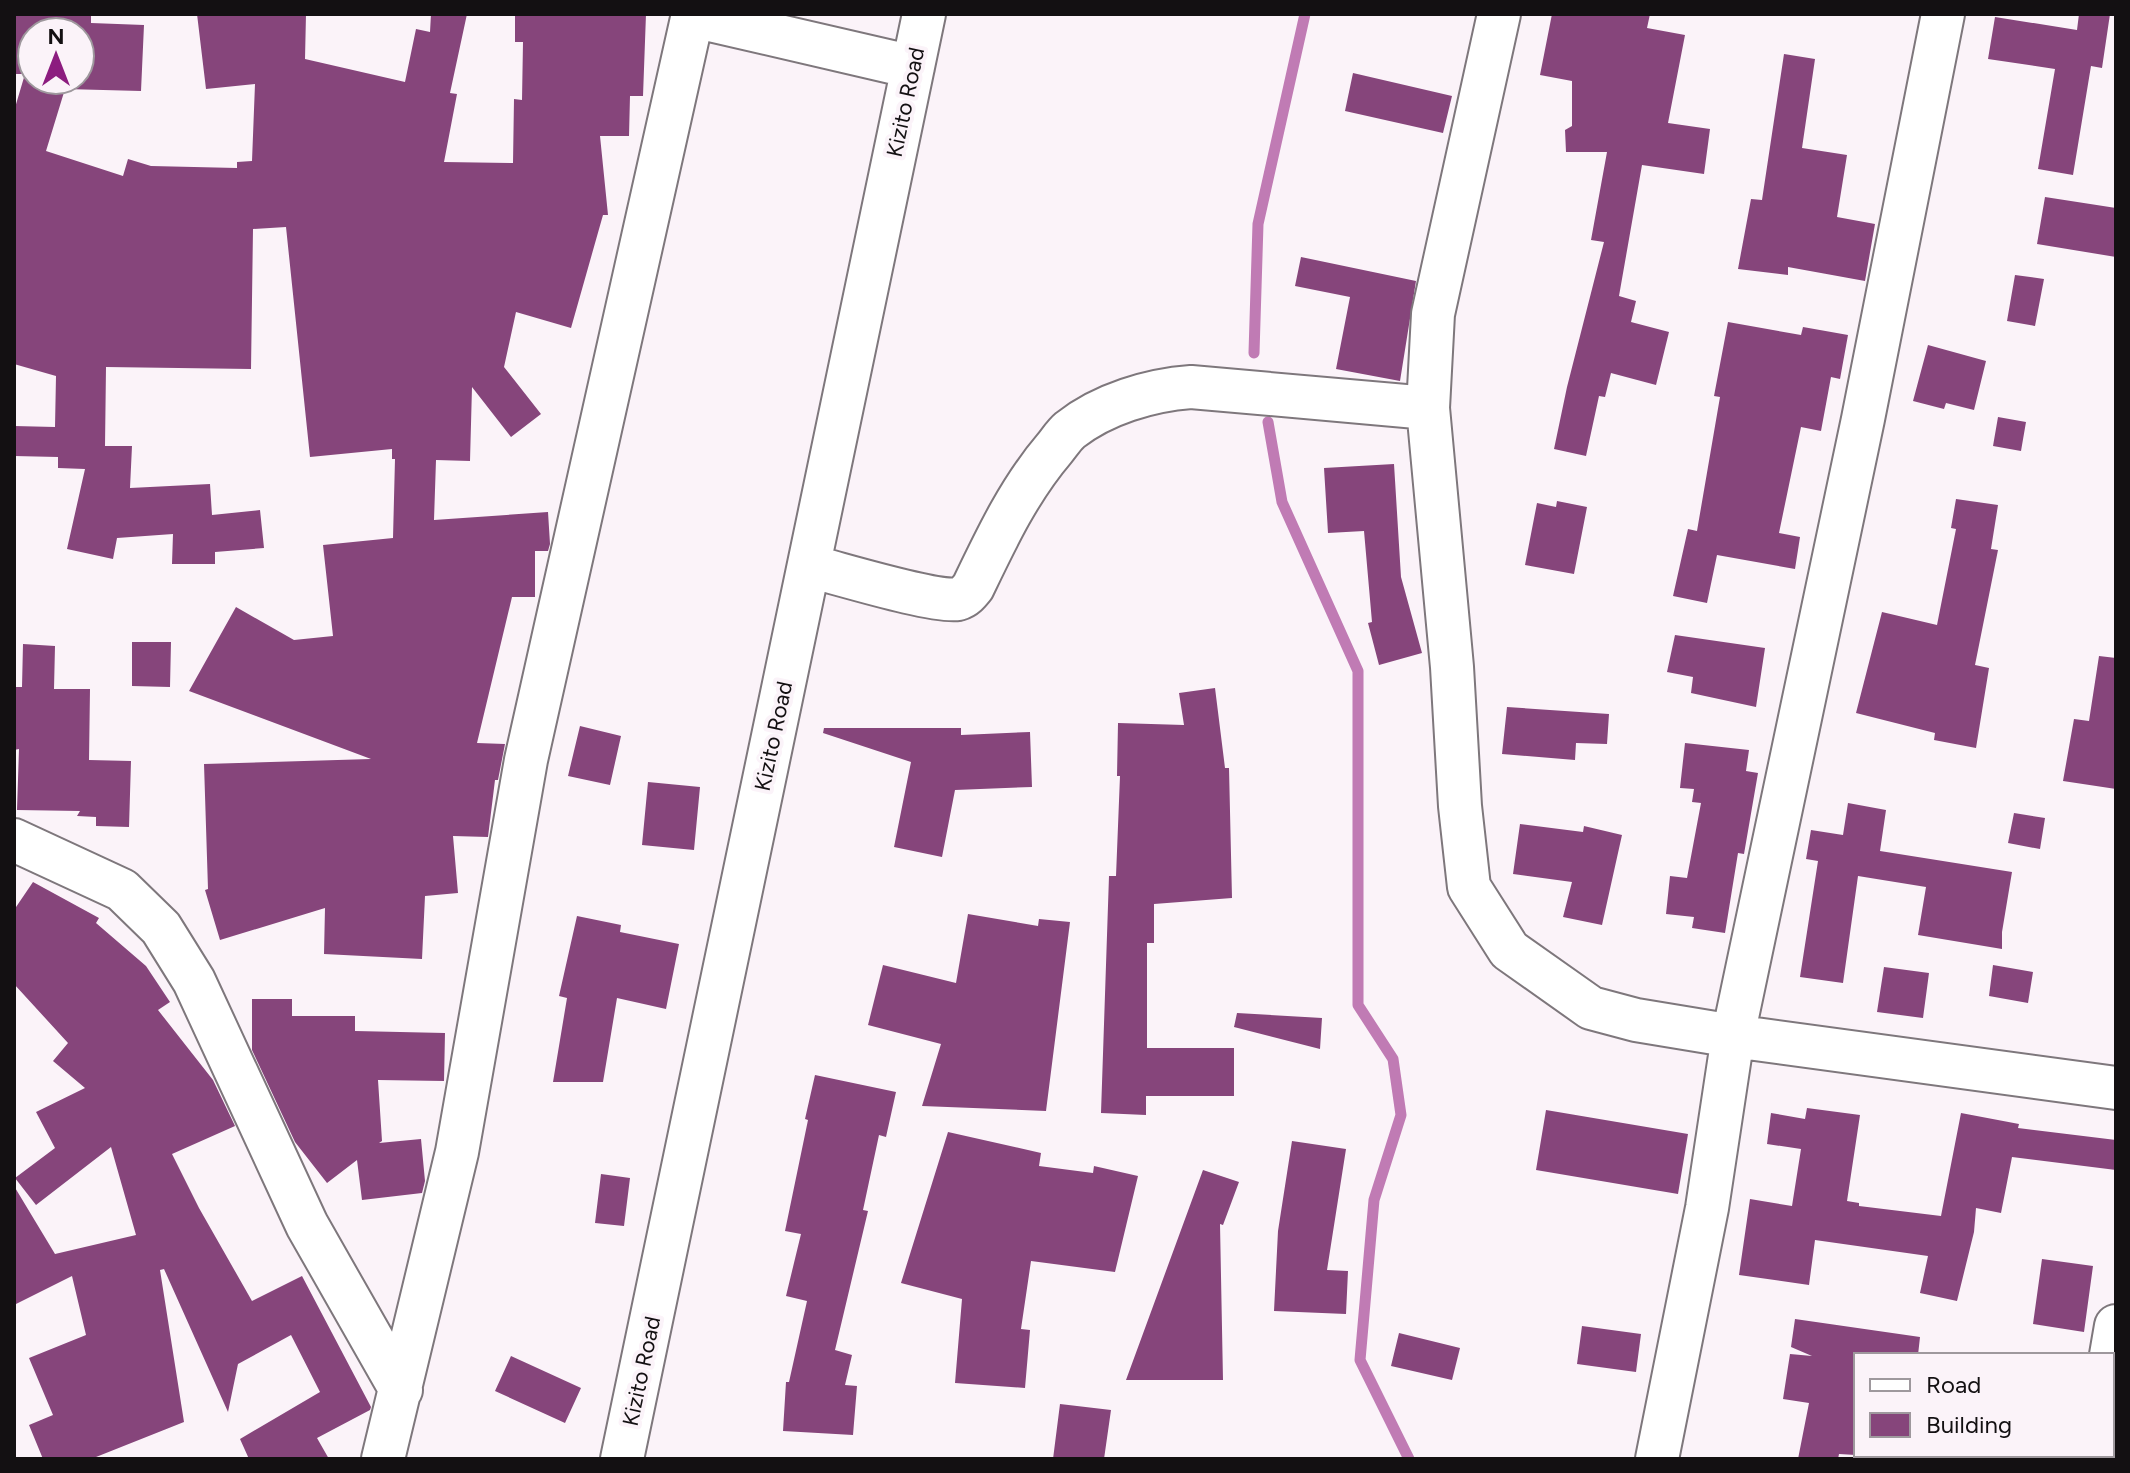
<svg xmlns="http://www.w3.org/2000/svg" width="2130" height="1473" font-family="Figtree,sans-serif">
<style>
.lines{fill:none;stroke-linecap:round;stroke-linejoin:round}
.stream{stroke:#c07bb4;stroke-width:11}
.building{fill:#86457b;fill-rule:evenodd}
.minor-casing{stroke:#7e777c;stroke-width:46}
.minor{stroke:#fff;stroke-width:42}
.labels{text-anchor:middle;stroke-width:8;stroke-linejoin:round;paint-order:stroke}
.street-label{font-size:22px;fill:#131012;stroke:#fbf3f9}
</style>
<rect width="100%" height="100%" fill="#fbf3f9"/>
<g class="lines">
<!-- stream -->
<path class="stream" d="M 1254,353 L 1258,224 L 1305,14
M 1268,422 L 1282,502 L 1358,671 L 1358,1005 L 1393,1059 L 1401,1115 L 1374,1200 L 1360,1360 L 1409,1459"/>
</g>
<!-- building -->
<path class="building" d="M 14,14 L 91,14 L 91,23 L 144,25 L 141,91 L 65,89 L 46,151 L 123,176 L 128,159 L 151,166 L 237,168 L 237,162 L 252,161 L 255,84 L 206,89 L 197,14 L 306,14 L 305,59 L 405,82 L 416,29 L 430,32 L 431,14 L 467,14 L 450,93 L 457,94 L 444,162 L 513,163 L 514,99 L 522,100 L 523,42 L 515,42 L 515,14 L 646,14 L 643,96 L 630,96 L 629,136 L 600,136 L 608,215 L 603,215 L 571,328 L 516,312 L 504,367 L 541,414 L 511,437 L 472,387 L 470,461 L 436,460 L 434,520 L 548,512 L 550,544 L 548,551 L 535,551 L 535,597 L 512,597 L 477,743 L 505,744 L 498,780 L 495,780 L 488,837 L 453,836 L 458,893 L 425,896 L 422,959 L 324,954 L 325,908 L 220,940 L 205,890 L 208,889 L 204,764 L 371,759 L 189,691 L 236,607 L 294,640 L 333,636 L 323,545 L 393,538 L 395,459 L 392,459 L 392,449 L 310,457 L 286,227 L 253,229 L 251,369 L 106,367 L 105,446 L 132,446 L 130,488 L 210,484 L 212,515 L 260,510 L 264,548 L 215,552 L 215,564 L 172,564 L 173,534 L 117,538 L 113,559 L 67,549 L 85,469 L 58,468 L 58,457 L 14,456 L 14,426 L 55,427 L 56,376 L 14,364 L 14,111 L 25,74 L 14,74 ZM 32,32 L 80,32 L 80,80 L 32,80 Z
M 1552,14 L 1650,14 L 1647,28 L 1685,35 L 1668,123 L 1710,129 L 1704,174 L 1642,165 L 1619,296 L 1636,301 L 1631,322 L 1669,332 L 1656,385 L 1611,373 L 1605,397 L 1599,396 L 1586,456 L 1554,449 L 1567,387 L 1604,242 L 1591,240 L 1607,152 L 1566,152 L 1565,130 L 1572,126 L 1572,81 L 1540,75 Z
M 2079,14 L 2110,14 L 2102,68 L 2091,66 L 2073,175 L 2038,169 L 2055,69 L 1988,59 L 1995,17 L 2077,30 Z
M 1784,54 L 1815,59 L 1802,148 L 1847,155 L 1837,217 L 1875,224 L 1865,281 L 1788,267 L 1788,275 L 1738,269 L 1751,199 L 1762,200 Z
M 1353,73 L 1452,96 L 1443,133 L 1345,111 Z
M 2045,197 L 2116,208 L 2116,257 L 2037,244 Z
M 1301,257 L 1416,281 L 1400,381 L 1336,369 L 1350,297 L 1295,286 Z
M 2015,275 L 2044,279 L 2035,326 L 2007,321 Z
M 1728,322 L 1801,335 L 1803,327 L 1848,335 L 1840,379 L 1831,377 L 1821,431 L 1801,427 L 1779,533 L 1800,537 L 1795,569 L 1717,555 L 1707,603 L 1673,596 L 1688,529 L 1697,531 L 1720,397 L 1714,396 Z
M 1928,345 L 1986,361 L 1974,410 L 1946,403 L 1944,409 L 1913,401 Z
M 1998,417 L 2026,422 L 2021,451 L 1993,446 Z
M 1394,464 L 1401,577 L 1422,653 L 1379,665 L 1368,623 L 1372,622 L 1364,531 L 1328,533 L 1324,468 Z
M 1956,499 L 1998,505 L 1991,549 L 1998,550 L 1975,665 L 1989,668 L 1976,748 L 1934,740 L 1935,733 L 1856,713 L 1882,612 L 1937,625 L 1956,529 L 1951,528 Z
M 1557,501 L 1587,507 L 1574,574 L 1525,565 L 1537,503 L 1556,507 Z
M 1675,635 L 1765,648 L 1756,707 L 1691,693 L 1693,677 L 1667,672 Z
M 132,642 L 171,642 L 170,687 L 132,686 Z
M 23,644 L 55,646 L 54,689 L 90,689 L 89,760 L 131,761 L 129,827 L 96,826 L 96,817 L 77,816 L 80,811 L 17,810 L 19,749 L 14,750 L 14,687 L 22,687 Z
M 2099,656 L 2116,658 L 2116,789 L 2063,781 L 2074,719 L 2089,721 Z
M 1215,688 L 1225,768 L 1229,768 L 1232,898 L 1154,904 L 1154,943 L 1147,943 L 1147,1048 L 1234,1048 L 1234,1096 L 1146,1096 L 1146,1115 L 1101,1113 L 1109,876 L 1116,876 L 1120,776 L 1117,776 L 1118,723 L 1184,725 L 1179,693 Z
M 1507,707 L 1609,714 L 1607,744 L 1576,743 L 1575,760 L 1502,754 Z
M 580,726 L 621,736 L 610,785 L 568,776 Z
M 824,728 L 961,728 L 961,735 L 1030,732 L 1032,787 L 955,790 L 942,857 L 894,847 L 911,762 L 823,733 Z
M 1685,743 L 1749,750 L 1746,771 L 1758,773 L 1744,854 L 1738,853 L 1725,933 L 1692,928 L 1694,917 L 1666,914 L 1670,876 L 1687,878 L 1701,803 L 1692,802 L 1694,789 L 1680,788 Z
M 648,782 L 700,787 L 694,850 L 642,845 Z
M 1848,803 L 1886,810 L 1880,851 L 2012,872 L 2002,932 L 2002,949 L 1918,935 L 1926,887 L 1858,876 L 1843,983 L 1800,977 L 1818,861 L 1806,859 L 1811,830 L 1843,835 Z
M 2014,813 L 2045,818 L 2040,849 L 2008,843 Z
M 1520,824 L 1583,832 L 1584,826 L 1622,835 L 1602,925 L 1563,917 L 1572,882 L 1513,874 Z
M 33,882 L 99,918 L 96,923 L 146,966 L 170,1002 L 158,1010 L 213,1080 L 235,1126 L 172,1154 L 199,1208 L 252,1301 L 302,1276 L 371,1407 L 370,1410 L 317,1438 L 329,1459 L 249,1459 L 240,1439 L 320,1392 L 291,1335 L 238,1364 L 228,1412 L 164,1269 L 160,1270 L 184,1422 L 91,1459 L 43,1459 L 29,1425 L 53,1415 L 29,1358 L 86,1335 L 72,1276 L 14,1305 L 14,1186 L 55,1254 L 136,1235 L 111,1147 L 36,1205 L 15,1178 L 55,1148 L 36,1112 L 85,1088 L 53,1061 L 68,1043 L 14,984 L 14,910 Z
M 968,914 L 1038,926 L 1039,919 L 1070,922 L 1046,1111 L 922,1106 L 941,1044 L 868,1025 L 883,965 L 956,983 Z
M 577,916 L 621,925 L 620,932 L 679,944 L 666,1009 L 617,998 L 603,1082 L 553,1082 L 567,998 L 559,996 Z
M 1993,965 L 2033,972 L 2028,1003 L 1989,996 Z
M 1884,967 L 1929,973 L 1923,1018 L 1877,1012 Z
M 252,999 L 292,999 L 292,1016 L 355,1016 L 355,1031 L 445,1033 L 444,1081 L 378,1080 L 382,1141 L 379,1143 L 421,1139 L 425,1181 L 422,1193 L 362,1200 L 357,1160 L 327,1183 L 295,1142 L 252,1050 Z
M 1237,1013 L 1322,1018 L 1320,1049 L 1234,1027 Z
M 815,1075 L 896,1092 L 886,1137 L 879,1135 L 863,1210 L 868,1211 L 835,1350 L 852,1355 L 845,1385 L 857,1386 L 853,1435 L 783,1431 L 786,1382 L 789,1382 L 807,1301 L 786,1296 L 801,1234 L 785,1231 L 808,1120 L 805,1119 Z
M 1807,1108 L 1860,1115 L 1847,1201 L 1859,1203 L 1859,1206 L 1941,1216 L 1961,1113 L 2019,1124 L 2018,1128 L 2116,1140 L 2116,1170 L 2012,1157 L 2001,1213 L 1976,1208 L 1974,1232 L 1957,1301 L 1920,1293 L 1928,1256 L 1815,1240 L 1809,1285 L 1739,1275 L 1750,1199 L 1792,1206 L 1801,1149 L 1767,1144 L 1771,1113 L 1805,1119 Z
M 1546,1110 L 1688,1134 L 1678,1194 L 1536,1170 Z
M 948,1132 L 1041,1153 L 1039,1166 L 1093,1173 L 1094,1166 L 1138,1176 L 1115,1272 L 1031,1261 L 1021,1329 L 1030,1330 L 1025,1388 L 955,1383 L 962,1299 L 901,1283 Z
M 1292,1141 L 1346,1149 L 1327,1270 L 1348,1271 L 1346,1314 L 1274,1311 L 1278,1231 Z
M 1203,1170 L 1239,1182 L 1223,1225 L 1220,1224 L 1223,1380 L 1126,1380 Z
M 601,1174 L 630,1178 L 624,1226 L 595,1223 Z
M 2042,1259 L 2093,1266 L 2084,1332 L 2033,1324 Z
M 1795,1319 L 1920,1337 L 1918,1355 L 1856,1355 L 1856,1455 L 1839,1454 L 1838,1459 L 1798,1459 L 1809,1403 L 1783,1399 L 1790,1354 L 1812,1356 L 1791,1347 Z
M 1582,1326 L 1641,1334 L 1636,1372 L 1577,1364 Z
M 1399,1333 L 1460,1348 L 1452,1380 L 1391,1366 Z
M 511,1356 L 581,1388 L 565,1423 L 495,1391 Z
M 1060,1404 L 1111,1410 L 1104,1459 L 1053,1459 Z"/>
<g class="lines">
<defs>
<path id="minor" d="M 1499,14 L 1433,314 L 1428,408 L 1452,667 L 1460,806 L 1469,887 L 1509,950 L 1591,1008 L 1636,1020 L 1733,1036 L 2116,1088
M 693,16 L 913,67
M 809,566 C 838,573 934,603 958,599 C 965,597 969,592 973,587 C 996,539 1019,490 1054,449 C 1059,443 1064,435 1070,430 C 1103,404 1150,390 1191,387 L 1428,408
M 14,840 L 122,890 L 161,928 L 194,981 L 307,1225 L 401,1390
M 2111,1355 L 2116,1326
M 383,1459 L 457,1152 L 526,760 L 693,14
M 622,1459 L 924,14
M 1657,1459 L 1707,1208 L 1733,1036 L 1863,419 L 1943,14
M 2094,1459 L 2094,1455"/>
</defs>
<!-- minor casing -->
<use href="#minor" class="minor-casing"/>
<!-- minor -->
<use href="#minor" class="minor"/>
</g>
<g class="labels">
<!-- street labels -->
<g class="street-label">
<text transform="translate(905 102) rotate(-78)" y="8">Kizito Road</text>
<text transform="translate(773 736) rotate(-78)" y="8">Kizito Road</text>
<text transform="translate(641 1371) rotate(-78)" y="8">Kizito Road</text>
</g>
</g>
<!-- border -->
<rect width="2130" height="1473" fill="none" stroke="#131012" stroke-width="32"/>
<!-- legend -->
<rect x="1854" y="1353" width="260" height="104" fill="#fbf3f9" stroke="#9e989d" stroke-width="2"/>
<rect x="1870" y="1379" width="40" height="12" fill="#ffffff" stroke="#9e989d" stroke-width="2"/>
<text x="1926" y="1393" font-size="24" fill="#131012">Road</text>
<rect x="1870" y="1413" width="40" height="24" fill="#86457b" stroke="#9e989d" stroke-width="2"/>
<text x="1926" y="1433" font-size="24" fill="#131012">Building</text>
<!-- north arrow -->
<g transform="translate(56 56)"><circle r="38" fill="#fbf3f9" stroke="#9e989d" stroke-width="2"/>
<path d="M0-6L14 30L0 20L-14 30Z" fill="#8c1c7f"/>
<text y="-12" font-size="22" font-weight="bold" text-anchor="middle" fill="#131012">N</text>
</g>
</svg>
